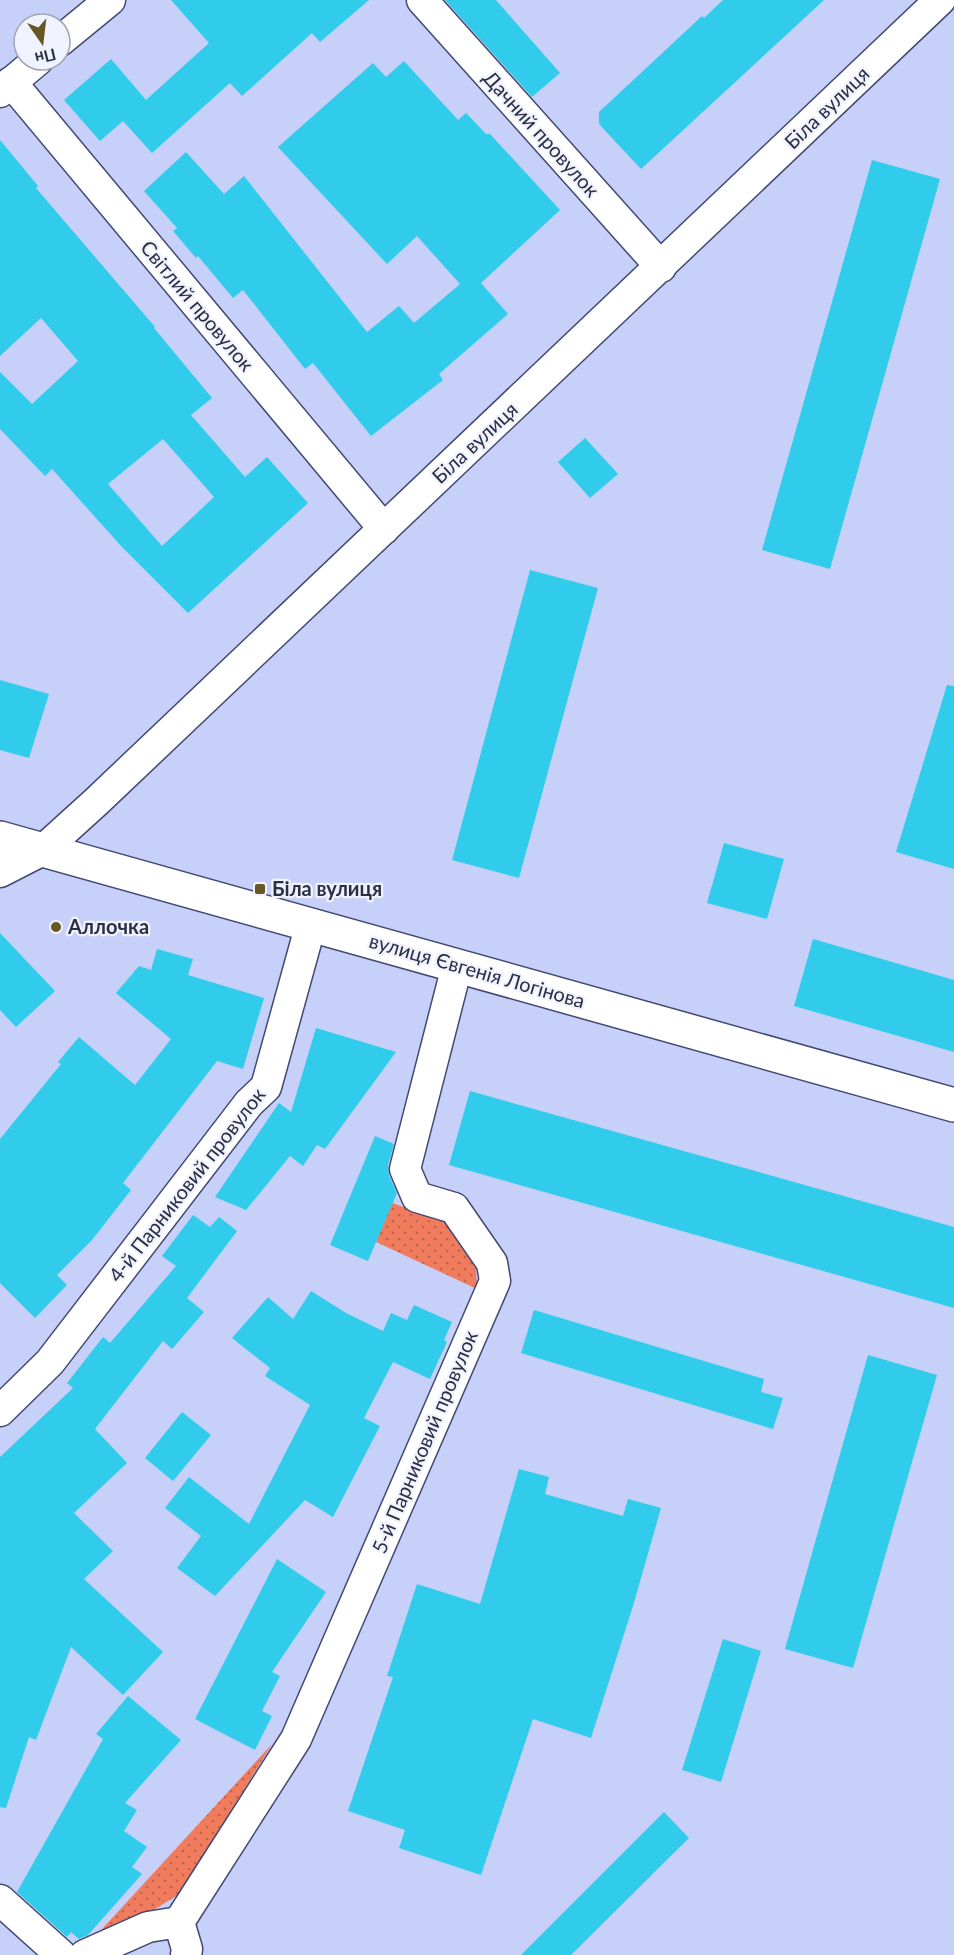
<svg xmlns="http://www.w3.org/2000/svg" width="954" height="1955" font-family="Lato,sans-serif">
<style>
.grass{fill:url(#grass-dots)}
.building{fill:#31cceb;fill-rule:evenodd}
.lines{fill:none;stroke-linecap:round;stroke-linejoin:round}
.minor-casing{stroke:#424973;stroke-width:33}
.tertiary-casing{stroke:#424973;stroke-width:36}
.minor{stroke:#fff;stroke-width:30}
.tertiary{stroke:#fff;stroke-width:33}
.poi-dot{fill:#655824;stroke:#f0f3fd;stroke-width:2}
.labels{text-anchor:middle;stroke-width:4.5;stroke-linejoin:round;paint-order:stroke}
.street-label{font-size:20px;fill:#2b2f43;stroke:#f0f3fd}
.poi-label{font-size:20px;font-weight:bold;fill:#2b2f43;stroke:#f0f3fd;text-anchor:start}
</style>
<defs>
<pattern id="grass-dots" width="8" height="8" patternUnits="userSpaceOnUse" patternTransform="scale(1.5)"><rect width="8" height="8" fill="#f07b5d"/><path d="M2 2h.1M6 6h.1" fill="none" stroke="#c3654e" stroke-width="1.8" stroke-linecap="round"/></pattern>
</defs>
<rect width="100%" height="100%" fill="#c7d0f9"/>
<!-- grass -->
<path class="grass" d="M 392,1203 L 451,1223 L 476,1269 L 477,1289 L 376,1242 Z
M 272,1744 L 181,1893 L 105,1940 L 92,1940 Z"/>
<!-- building -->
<path class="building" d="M 171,0 L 369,0 L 320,42 L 312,33 L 242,96 L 230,83 L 152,153 L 123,121 L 100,141 L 64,100 L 111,59 L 146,100 L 209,43 Z
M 445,0 L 496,0 L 560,73 L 532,97 Z
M 723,0 L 824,0 L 641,169 L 599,124 L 599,112 L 702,16 L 704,18 Z
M 404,61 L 458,120 L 466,113 L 486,134 L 490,134 L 560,210 L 481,283 L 508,314 L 439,374 L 443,380 L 371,436 L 313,363 L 305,369 L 243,290 L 233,298 L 198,256 L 196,258 L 173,231 L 177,228 L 144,191 L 186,152 L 224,194 L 244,176 L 367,332 L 399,306 L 414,323 L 460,284 L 417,236 L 387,264 L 278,147 L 373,63 L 386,77 Z
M 0,140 L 38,186 L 36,188 L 155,327 L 154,328 L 212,398 L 191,415 L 245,477 L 267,457 L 308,503 L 188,613 L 122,547 L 52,469 L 45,476 L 0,429 L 0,372 L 32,404 L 78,361 L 41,318 L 0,356 ZM 163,439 L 214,497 L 162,546 L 108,484 Z
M 872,160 L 940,179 L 830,569 L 762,550 Z
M 585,438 L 618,474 L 590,498 L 558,462 Z
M 530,570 L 598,588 L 519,878 L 452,860 Z
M 0,680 L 49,694 L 29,758 L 0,750 Z
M 947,685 L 954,686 L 954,869 L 896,852 Z
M 724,843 L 784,859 L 767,919 L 707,903 Z
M 0,933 L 55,991 L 16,1027 L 0,1010 Z
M 813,939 L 954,980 L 954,1052 L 794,1006 Z
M 157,949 L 193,959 L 188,975 L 264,998 L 243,1069 L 217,1061 L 123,1183 L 131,1190 L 92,1240 L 57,1275 L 67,1285 L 35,1318 L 0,1283 L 0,1139 L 61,1064 L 58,1062 L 79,1037 L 135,1085 L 171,1039 L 116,993 L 139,966 L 151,970 Z
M 316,1028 L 396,1052 L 325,1149 L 317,1145 L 303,1166 L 290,1156 L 246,1210 L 215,1197 L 279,1103 L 291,1112 Z
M 470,1091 L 954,1227 L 954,1308 L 449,1165 Z
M 375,1136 L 394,1144 L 388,1165 L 389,1176 L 397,1193 L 368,1261 L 330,1245 Z
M 193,1215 L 210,1227 L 219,1217 L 237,1231 L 187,1298 L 204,1312 L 172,1349 L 163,1341 L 95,1429 L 127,1463 L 74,1513 L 113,1551 L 84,1579 L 163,1652 L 123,1695 L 71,1647 L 36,1740 L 29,1737 L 6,1808 L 0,1807 L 0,1457 L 73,1388 L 67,1383 L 103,1337 L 110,1343 L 176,1266 L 162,1256 Z
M 311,1291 L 346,1313 L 383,1331 L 391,1313 L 407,1320 L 414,1305 L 452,1322 L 444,1340 L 447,1342 L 430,1379 L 393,1362 L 364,1418 L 380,1426 L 333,1517 L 305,1500 L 215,1596 L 177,1568 L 201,1536 L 165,1508 L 189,1477 L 249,1524 L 310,1405 L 265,1376 L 270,1368 L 232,1338 L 268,1297 L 293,1319 Z
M 534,1310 L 764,1379 L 761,1392 L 783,1398 L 773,1429 L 521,1353 Z
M 868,1355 L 937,1375 L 853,1668 L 785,1649 Z
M 182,1412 L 211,1435 L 173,1481 L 145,1458 Z
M 519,1469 L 549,1477 L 545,1494 L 623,1516 L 628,1499 L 661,1508 L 633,1606 L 591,1738 L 533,1719 L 481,1875 L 399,1848 L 405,1830 L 348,1811 L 393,1677 L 387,1676 L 417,1584 L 480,1604 Z
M 277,1559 L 326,1592 L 272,1672 L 280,1676 L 262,1711 L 272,1716 L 255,1750 L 195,1719 Z
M 723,1639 L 761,1651 L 721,1782 L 682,1770 Z
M 128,1696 L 181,1740 L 125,1803 L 137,1810 L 124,1831 L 147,1847 L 132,1867 L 142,1874 L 88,1935 L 79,1939 L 71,1932 L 67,1937 L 17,1892 L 103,1739 L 96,1734 Z
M 664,1812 L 689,1838 L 571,1955 L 521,1955 Z"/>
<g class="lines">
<defs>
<path id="minor" d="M 422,0 L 661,267
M 60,41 L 110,0
M 11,82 L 384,529
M 0,92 L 38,60
M 0,872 L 43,850 L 96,802 L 940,0
M 0,1411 L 50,1362 L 249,1103 L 266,1087 L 311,924
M 0,1900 L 61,1955
M 85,1955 L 148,1927 L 179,1922
M 186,1955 L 187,1949 L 179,1922 L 296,1739 L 495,1281 L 492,1263 L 454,1208 L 417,1197 L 405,1169 L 457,966"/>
<path id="tertiary" d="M 0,838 L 954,1105"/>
</defs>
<!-- minor casing -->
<use href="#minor" class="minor-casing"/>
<!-- tertiary casing -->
<use href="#tertiary" class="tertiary-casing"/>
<!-- minor -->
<use href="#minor" class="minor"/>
<!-- tertiary -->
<use href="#tertiary" class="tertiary"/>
</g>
<!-- markers -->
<g class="poi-dot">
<rect x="254" y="883" width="12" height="12" rx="3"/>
<circle cx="56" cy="927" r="6"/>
</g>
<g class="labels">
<!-- street labels -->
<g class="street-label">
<text transform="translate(827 108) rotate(-44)" y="7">Біла вулиця</text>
<text transform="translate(541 134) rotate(48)" y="7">Дачний провулок</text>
<text transform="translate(197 306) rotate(50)" y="7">Світлий провулок</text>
<text transform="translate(475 443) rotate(-43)" y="7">Біла вулиця</text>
<text transform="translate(477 971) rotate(16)" y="7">вулиця Євгенія Логінова</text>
<text transform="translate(187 1185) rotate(-52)" y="7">4-й Парниковий провулок</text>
<text transform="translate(425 1442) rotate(-67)" y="7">5-й Парниковий провулок</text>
</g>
<!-- poi labels -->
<g class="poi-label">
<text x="272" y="896">Біла вулиця</text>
<text x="68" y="934">Аллочка</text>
</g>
</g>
<!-- north arrow -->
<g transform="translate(42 42) rotate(166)"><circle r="28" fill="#f0f3fd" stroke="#a1a5b3" stroke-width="1.5"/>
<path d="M0-4.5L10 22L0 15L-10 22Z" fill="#655824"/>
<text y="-9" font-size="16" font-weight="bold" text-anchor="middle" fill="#2b2f43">Пн</text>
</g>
</svg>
